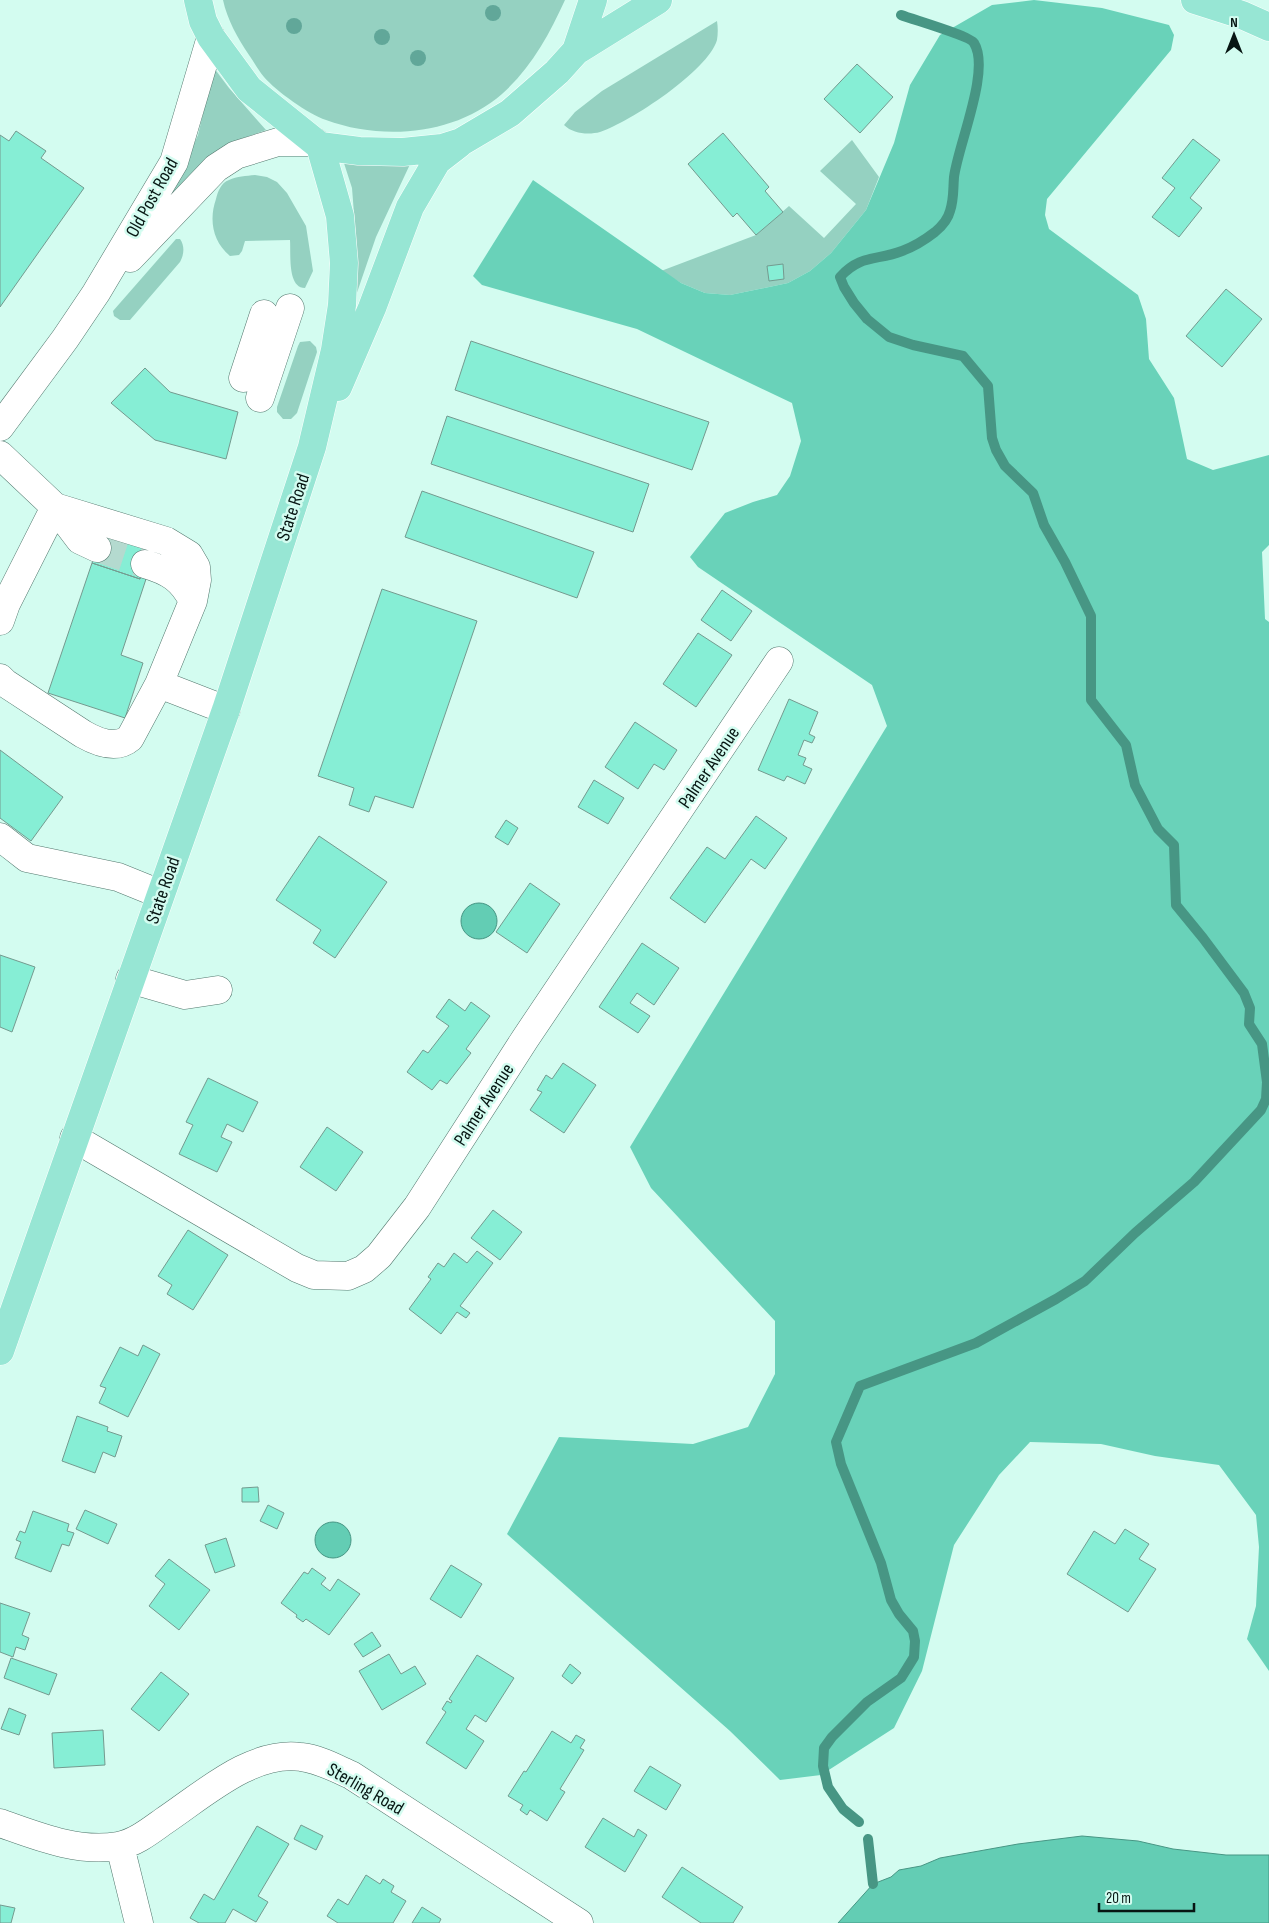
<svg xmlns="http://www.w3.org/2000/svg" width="1269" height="1923" font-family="'Sofia Sans Condensed',sans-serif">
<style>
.green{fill:#95d1c1}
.forest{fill:#69d2b9}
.water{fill:#63cdb4;stroke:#479684}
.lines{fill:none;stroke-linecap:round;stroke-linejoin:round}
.stream{stroke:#479684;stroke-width:10}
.building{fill:#86eed5;stroke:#749a8f}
.minor-tunnel{stroke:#b4dacf;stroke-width:28;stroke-dasharray:28 14;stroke-linecap:butt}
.minor-casing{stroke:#53786e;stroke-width:29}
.major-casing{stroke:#fff;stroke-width:29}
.minor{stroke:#fff;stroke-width:28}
.major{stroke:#97e6d4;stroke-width:28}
.tree{fill:#61a799}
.labels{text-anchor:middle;stroke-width:5;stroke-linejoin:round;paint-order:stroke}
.street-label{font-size:19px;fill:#071613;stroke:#d3fcf0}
</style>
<rect width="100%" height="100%" fill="#d3fcf0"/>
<!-- green -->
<path class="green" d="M 223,0 L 565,0 C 549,35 531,68 502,94 C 455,135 383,141 326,120 C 308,114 276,91 264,77 C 258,70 254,62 249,55 C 238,39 227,19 223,0 Z
M 717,21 C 718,27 718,34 717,40 C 708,71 630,122 600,132 C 589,135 573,134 564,125 L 575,112 L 602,91 Z
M 214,68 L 229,88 L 266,130 L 235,141 L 210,158 L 162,208 L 189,155 L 198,135 Z
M 852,140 L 879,177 L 866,210 L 831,253 L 810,271 L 788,283 L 730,295 L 705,293 L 681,283 L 661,271 L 756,235 L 789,206 L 824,238 L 856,204 L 820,171 Z
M 342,157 L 412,160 L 376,237 L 348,319 L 357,252 L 352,188 Z
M 255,175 L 267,177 L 277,182 L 287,193 L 306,226 L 313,271 L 305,288 C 287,288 291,253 290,240 L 245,241 L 242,251 L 239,255 L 230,256 C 212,241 209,219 216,199 C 218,191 221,183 229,180 C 237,176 246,176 255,175 Z
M 176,239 L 180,239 C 185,246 184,255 180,262 L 130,320 L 120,320 L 114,316 L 113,311 Z
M 310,341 L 316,347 L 317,352 L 297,413 L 291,419 L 283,419 L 277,412 L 277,407 L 298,346 L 300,342 Z"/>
<!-- forest -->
<path class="forest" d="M 1034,0 L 1102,8 L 1169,25 L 1174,35 L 1171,50 L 1047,199 L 1045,215 L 1049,229 L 1138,295 L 1146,319 L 1149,359 L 1174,398 L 1187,459 L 1213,470 L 1269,455 L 1269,545 L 1262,552 L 1265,619 L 1269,622 L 1269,1671 L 1247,1639 L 1256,1606 L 1259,1547 L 1256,1515 L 1219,1465 L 1155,1456 L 1101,1444 L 1030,1442 L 999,1475 L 954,1545 L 922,1671 L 894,1728 L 821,1775 L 780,1780 L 730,1731 L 507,1534 L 559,1437 L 693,1444 L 748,1427 L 775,1374 L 775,1321 L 651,1188 L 630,1147 L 887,726 L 872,685 L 698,567 L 690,557 L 725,513 L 753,502 L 777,495 L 790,476 L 801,441 L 792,403 L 637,329 L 482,285 L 473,276 L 533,180 L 681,283 L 705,293 L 730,295 L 788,283 L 810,271 L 831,253 L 866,210 L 894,143 L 910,85 L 940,35 L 992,5 Z"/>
<!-- water -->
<path class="water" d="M461 921a18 18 0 1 1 36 0a18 18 0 1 1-36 0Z
M315 1540a18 18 0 1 1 36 0a18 18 0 1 1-36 0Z
M 1082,1836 L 1138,1841 L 1173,1849 L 1226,1855 L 1269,1855 L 1269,1923 L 838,1923 L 873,1884 L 891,1877 L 899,1870 L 921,1866 L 940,1858 L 1018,1844 Z"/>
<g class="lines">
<!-- stream -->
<path class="stream" d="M 859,1822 L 843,1809 L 828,1787 L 823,1766 L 824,1748 L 832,1737 L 867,1702 L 901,1678 L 914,1657 L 915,1641 L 913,1631 L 899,1614 L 891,1600 L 881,1563 L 841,1464 L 836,1442 L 860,1386 L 976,1343 L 1056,1299 L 1085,1281 L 1135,1233 L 1194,1182 L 1261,1110 L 1266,1099 L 1267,1082 L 1262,1044 L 1249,1024 L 1250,1008 L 1244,993 L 1203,938 L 1176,905 L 1174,845 L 1158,829 L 1135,785 L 1126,745 L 1091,700 L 1091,616 L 1065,562 L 1044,525 L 1033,493 L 1005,466 L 996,450 L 992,438 L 988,386 L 963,356 L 913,345 L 889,337 L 867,319 L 854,303 L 844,287 L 840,277 C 861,254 877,261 902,251 C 913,247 926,239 935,232 C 941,227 948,219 950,211 C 954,199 953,189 954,177 C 958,145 991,70 974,43 C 970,36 914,20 901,15
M 868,1839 L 873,1884"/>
</g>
<!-- building -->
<path class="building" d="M 857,64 L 893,97 L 860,133 L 824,99 Z
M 16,131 L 46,151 L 41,158 L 84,188 L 0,307 L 0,135 L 9,141 Z
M 723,133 L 769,187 L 765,191 L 783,212 L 756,235 L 737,213 L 733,217 L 688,164 Z
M 1193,139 L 1220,160 L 1190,198 L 1202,208 L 1179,237 L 1152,217 L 1175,188 L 1162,178 Z
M 783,264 L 784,279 L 769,281 L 767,266 Z
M 1226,289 L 1262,319 L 1222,367 L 1186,336 Z
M 471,341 L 709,422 L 692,470 L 455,390 Z
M 145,368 L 170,392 L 238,412 L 226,459 L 155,440 L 111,403 Z
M 447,416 L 649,484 L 633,532 L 431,464 Z
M 422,491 L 594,552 L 577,598 L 405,537 Z
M 102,534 L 150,550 L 140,579 L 92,563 Z
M 92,563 L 140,579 L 142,574 L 147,576 L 121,655 L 143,663 L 125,718 L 48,693 Z
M 382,589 L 477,621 L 413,808 L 375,796 L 369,812 L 349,805 L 354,788 L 318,776 Z
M 722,590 L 752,611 L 731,641 L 701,620 Z
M 698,633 L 732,655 L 696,707 L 663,684 Z
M 789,699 L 818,712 L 809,734 L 815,737 L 812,743 L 804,740 L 798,755 L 806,758 L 803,765 L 812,769 L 805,784 L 787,776 L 784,781 L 758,770 Z
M 635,722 L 677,750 L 664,770 L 654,764 L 638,789 L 605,767 Z
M 0,750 L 63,797 L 31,841 L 0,818 Z
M 594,780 L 624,798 L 608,824 L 578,807 Z
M 756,816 L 787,838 L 765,869 L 751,859 L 705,923 L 670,898 L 707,847 L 725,859 Z
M 506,820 L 518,828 L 508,845 L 495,837 Z
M 319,836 L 387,882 L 335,958 L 313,943 L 321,930 L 276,900 Z
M 530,883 L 560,904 L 527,953 L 496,932 Z
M 642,943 L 679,968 L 654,1005 L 637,993 L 630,1003 L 650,1016 L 638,1033 L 599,1007 Z
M 0,955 L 35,967 L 12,1032 L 0,1027 Z
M 449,999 L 465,1011 L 471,1002 L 490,1016 L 466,1049 L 471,1053 L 447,1084 L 440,1080 L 432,1090 L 407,1072 L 423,1050 L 428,1053 L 449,1026 L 436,1017 Z
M 563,1063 L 596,1085 L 564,1133 L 530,1110 L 542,1092 L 537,1090 L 546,1075 L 552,1079 Z
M 208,1078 L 258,1102 L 243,1132 L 227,1124 L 221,1137 L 232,1142 L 217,1172 L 179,1154 L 193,1125 L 186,1122 Z
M 327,1127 L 363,1152 L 336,1191 L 300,1167 Z
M 493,1210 L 522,1232 L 500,1260 L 471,1238 Z
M 188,1230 L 228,1255 L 193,1310 L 167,1294 L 172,1285 L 158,1276 Z
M 477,1251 L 493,1263 L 460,1306 L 470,1313 L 466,1318 L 457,1312 L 441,1334 L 409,1309 L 431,1279 L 428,1277 L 438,1263 L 444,1267 L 454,1253 L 467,1263 Z
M 143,1345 L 160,1354 L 128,1417 L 99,1403 L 106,1388 L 100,1386 L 120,1347 L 138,1356 Z
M 77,1416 L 108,1427 L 107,1431 L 122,1436 L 115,1457 L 103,1452 L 95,1473 L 62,1461 Z
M 258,1487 L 259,1502 L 242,1502 L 242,1488 Z
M 268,1505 L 284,1513 L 277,1529 L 260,1521 Z
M 85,1510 L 117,1524 L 108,1544 L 76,1529 Z
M 33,1511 L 69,1524 L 67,1531 L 74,1533 L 69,1546 L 62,1544 L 51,1572 L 15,1558 L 21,1542 L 16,1540 L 20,1531 L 25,1533 Z
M 1125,1529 L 1149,1544 L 1139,1559 L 1156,1569 L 1128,1612 L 1067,1574 L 1094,1531 L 1115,1544 Z
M 226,1538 L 235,1566 L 215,1573 L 205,1545 Z
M 169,1559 L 210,1590 L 179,1630 L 149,1606 L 165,1584 L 155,1576 Z
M 451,1565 L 482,1584 L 461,1618 L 430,1599 Z
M 312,1568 L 326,1578 L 321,1584 L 330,1591 L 338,1579 L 360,1594 L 329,1635 L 306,1619 L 303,1622 L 296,1617 L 297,1615 L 281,1603 L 304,1572 L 308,1574 Z
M 0,1603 L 30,1613 L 22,1635 L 29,1638 L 25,1650 L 16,1647 L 13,1657 L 0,1652 Z
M 372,1632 L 381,1646 L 363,1657 L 354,1644 Z
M 389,1654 L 401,1674 L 415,1666 L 426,1684 L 382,1710 L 359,1671 Z
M 477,1655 L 514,1678 L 486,1722 L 475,1715 L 466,1729 L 484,1741 L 466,1769 L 426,1743 L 446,1712 L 442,1709 L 447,1701 L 451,1703 L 452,1701 L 449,1699 Z
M 11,1658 L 57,1674 L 49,1695 L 4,1678 Z
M 570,1664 L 581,1673 L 572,1684 L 562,1676 Z
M 161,1672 L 189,1694 L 159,1731 L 131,1709 Z
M 9,1708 L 26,1715 L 19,1735 L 1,1729 Z
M 103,1730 L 105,1765 L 54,1768 L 52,1733 Z
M 552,1731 L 571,1743 L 576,1735 L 585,1740 L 580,1748 L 584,1750 L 560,1789 L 565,1792 L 547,1821 L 530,1810 L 527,1815 L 520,1810 L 523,1805 L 508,1796 L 524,1771 L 526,1772 Z
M 650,1766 L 681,1785 L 666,1810 L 634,1791 Z
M 603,1818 L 634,1837 L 638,1829 L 647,1835 L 625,1872 L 585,1847 Z
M 301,1825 L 323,1836 L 316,1850 L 294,1839 Z
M 257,1826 L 289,1844 L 258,1896 L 268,1902 L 256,1922 L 233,1909 L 225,1923 L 199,1923 L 190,1918 L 204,1894 L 214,1900 Z
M 682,1867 L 743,1907 L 733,1923 L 701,1923 L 662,1897 Z
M 366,1875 L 380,1884 L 383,1879 L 394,1886 L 391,1892 L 406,1901 L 393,1923 L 338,1923 L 327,1916 L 338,1899 L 348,1905 Z
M 0,1905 L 15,1908 L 11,1923 L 0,1923 Z
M 422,1907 L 441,1919 L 439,1923 L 412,1923 Z"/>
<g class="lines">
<!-- minor-tunnel -->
<path class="minor-tunnel" d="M 97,548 L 145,564"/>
<defs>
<path id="minor" d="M 130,258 L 216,168 L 236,155 L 278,142 L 315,142
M 243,378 L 264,314
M 260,398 L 290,308
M 0,427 L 65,339 L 96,293 L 174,162 L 211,37
M 0,455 L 55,507 L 6,604 L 0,621
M 55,507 L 166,541 L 189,555 L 196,567 L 197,580 L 193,601 L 159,684
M 55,507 L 80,540 L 97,548
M 145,564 C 169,571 182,579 193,601
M 0,678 L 5,683 L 83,734 C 97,742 116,750 130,738 L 159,684 L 226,710
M 0,837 L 27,858 L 118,877 L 160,894
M 130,979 L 185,995 L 218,990
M 74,1138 L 297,1268 L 314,1275 L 348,1276 L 364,1269 L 379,1256 L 417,1207 L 525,1039 L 779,661
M 0,1823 C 37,1836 78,1853 118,1846 C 135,1843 150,1831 164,1821 C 203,1795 252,1750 301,1757 C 319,1759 335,1768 351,1775 L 579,1923
M 120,1846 L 139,1923"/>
<path id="major" d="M 198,0 L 203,21 L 211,37 L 249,89 L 320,146 L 359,151 L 403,152 L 442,148 L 461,142 L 510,113 L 557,72 L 576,51 L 658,0
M 1195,0 L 1242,15 L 1269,27
M 576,51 L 593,0
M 338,387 L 372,308 L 410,207 L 437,161 L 459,144
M 0,1351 L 226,710 L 312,447 L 335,350 L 342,305 L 344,263 L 340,216 L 320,146"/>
</defs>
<!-- minor casing -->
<use href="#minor" class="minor-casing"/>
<!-- major casing -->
<use href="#major" class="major-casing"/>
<!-- minor -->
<use href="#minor" class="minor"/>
<!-- major -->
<use href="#major" class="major"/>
</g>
<!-- trees -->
<g class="tree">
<circle cx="493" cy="13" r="8"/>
<circle cx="294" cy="26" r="8"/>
<circle cx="382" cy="37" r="8"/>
<circle cx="418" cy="58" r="8"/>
</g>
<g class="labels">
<!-- street labels -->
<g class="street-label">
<text transform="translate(151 197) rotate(-61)" y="7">Old Post Road</text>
<text transform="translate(292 507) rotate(-72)" y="7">State Road</text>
<text transform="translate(708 767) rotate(-56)" y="7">Palmer Avenue</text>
<text transform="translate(162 890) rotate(-71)" y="7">State Road</text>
<text transform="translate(483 1104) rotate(-57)" y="7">Palmer Avenue</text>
<text transform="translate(366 1788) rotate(30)" y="7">Sterling Road</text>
</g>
</g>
<!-- north arrow -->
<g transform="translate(1234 35)" stroke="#d3fcf0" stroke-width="4" paint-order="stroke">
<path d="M0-4L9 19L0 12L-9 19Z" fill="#071613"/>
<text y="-8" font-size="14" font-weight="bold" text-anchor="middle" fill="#071613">N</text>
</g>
<!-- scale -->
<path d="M1099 1903v8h95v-8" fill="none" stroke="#071613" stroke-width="2.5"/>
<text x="1106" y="1903" font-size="15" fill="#071613" stroke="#d3fcf0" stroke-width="4" paint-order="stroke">20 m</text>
</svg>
